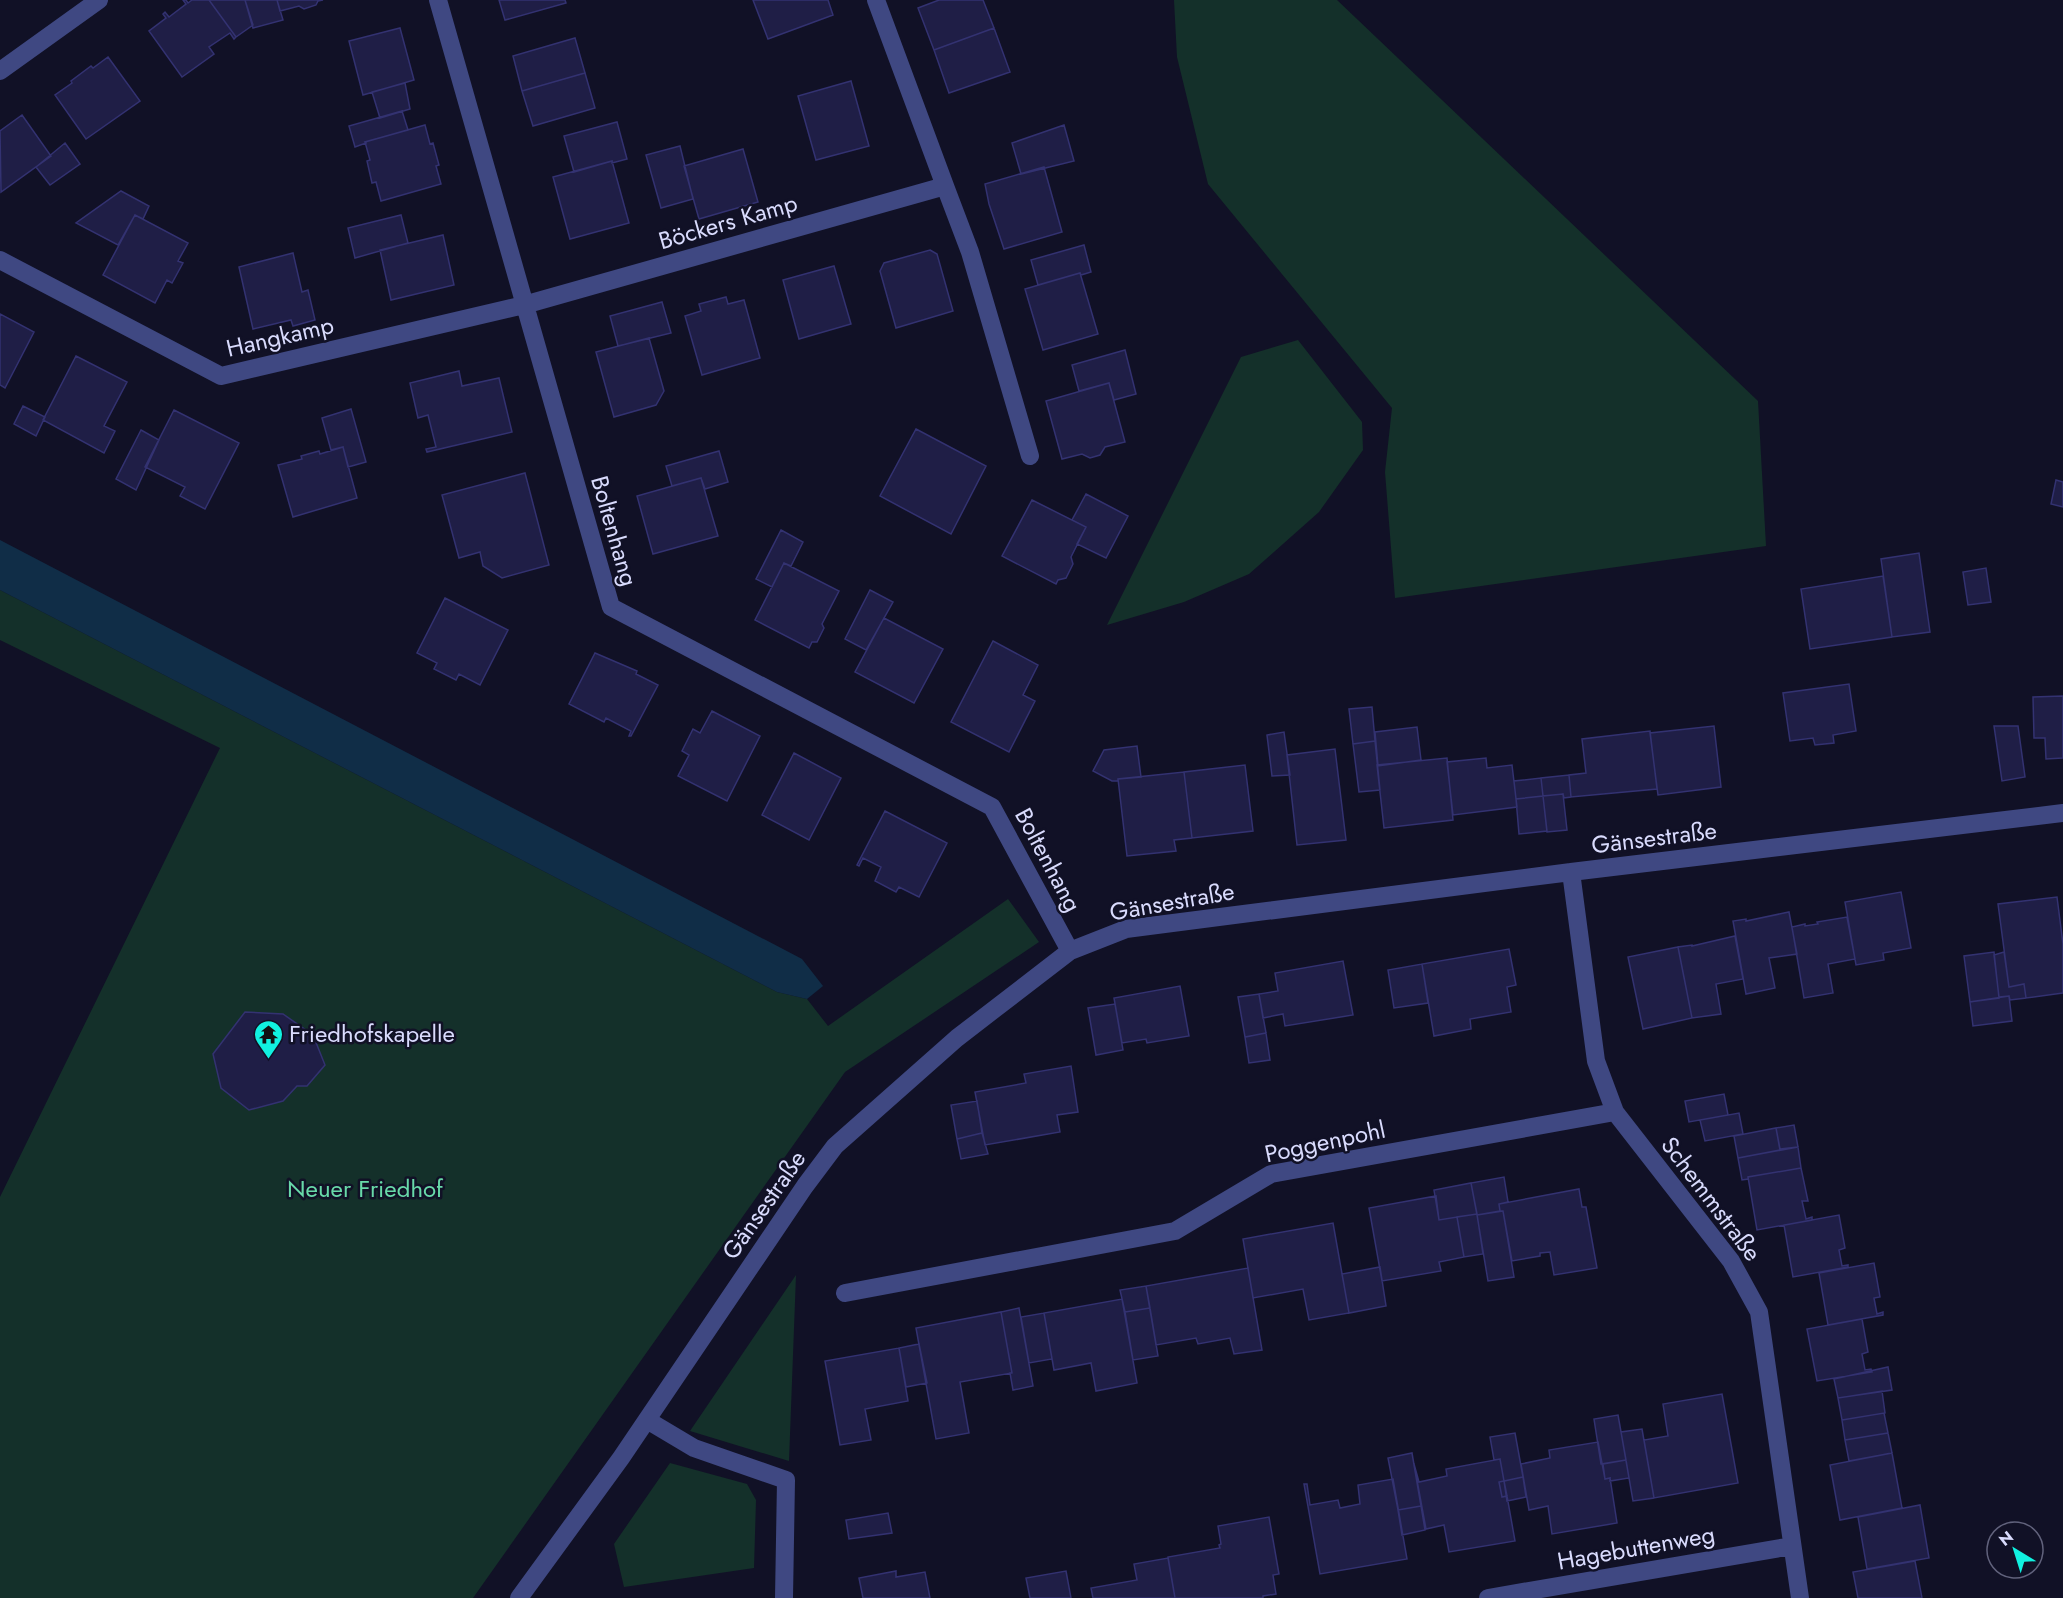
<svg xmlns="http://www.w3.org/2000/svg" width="2063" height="1598" font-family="Jost,sans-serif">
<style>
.green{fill:#14302a}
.water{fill:#102d47}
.building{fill:#1f1e46;stroke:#333271;stroke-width:1.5}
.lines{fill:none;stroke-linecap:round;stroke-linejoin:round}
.minor{stroke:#3f4882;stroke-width:18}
.labels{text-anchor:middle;stroke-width:5;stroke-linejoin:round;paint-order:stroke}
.street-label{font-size:24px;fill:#d9dbfd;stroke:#111126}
.poi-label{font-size:24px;fill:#d9dbfd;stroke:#111126;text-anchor:start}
.park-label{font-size:24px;fill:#68d9a9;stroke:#111126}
</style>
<rect width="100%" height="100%" fill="#111126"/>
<!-- green -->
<path class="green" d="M 1174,0 L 1337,0 L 1758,401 L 1766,546 L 1395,598 L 1385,472 L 1392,408 L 1208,184 L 1177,57 Z
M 1298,340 L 1362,422 L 1363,450 L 1319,512 L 1249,574 L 1184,602 L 1107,625 L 1241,357 Z
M 0,590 L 777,992 L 807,999 L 828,1026 L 1008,899 L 1039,942 L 845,1072 L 473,1598 L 0,1598 L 0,1197 L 220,748 L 0,640 Z
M 796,1275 L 789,1461 L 690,1431 Z
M 670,1463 L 747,1484 L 756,1500 L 754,1568 L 624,1587 L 614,1544 Z"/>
<!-- water -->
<path class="water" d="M 0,540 L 802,959 L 823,986 L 807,999 L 777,992 L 0,590 Z"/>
<!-- building -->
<path class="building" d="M 183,0 L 186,0 L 188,3 L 192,0 L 209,0 L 236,37 L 234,39 L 230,33 L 209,47 L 214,54 L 182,77 L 149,31 L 166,18 L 163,14 L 165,12 L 169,17 L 186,4 Z
M 209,0 L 245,0 L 253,25 L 236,37 Z
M 245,0 L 277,0 L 283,20 L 253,28 Z
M 277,0 L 323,0 L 318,1 L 316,5 L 304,9 L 299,6 L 280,11 Z
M 499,0 L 565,0 L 566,3 L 505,20 Z
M 753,0 L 828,0 L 833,15 L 768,39 Z
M 939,0 L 983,0 L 994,28 L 934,50 L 918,8 Z
M 400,28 L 414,80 L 363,95 L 349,41 Z
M 994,28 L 1010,72 L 949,93 L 934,50 Z
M 575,38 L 585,73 L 522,91 L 513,56 Z
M 108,57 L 140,101 L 86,139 L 55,95 L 72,83 L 71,81 L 91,66 L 93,68 Z
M 585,73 L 595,108 L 533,126 L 522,91 Z
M 851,81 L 869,146 L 816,160 L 798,96 Z
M 405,83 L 410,109 L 380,118 L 372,92 Z
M 402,111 L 408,130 L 365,142 L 366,143 L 355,147 L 349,126 Z
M 22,115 L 51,156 L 1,192 L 0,131 Z
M 617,122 L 627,159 L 612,163 L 612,161 L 574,172 L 564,136 Z
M 425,125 L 430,144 L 433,143 L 439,165 L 436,166 L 441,184 L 381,201 L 376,182 L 372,183 L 367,161 L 370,160 L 365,142 Z
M 1064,125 L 1074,161 L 1021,174 L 1012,143 Z
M 65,143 L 80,164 L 50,185 L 36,167 Z
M 680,146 L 693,199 L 661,208 L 646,155 Z
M 743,149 L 758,202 L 699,219 L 684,166 Z
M 612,161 L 629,223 L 570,239 L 553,177 Z
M 1044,167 L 1062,232 L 1004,249 L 989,204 L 985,184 Z
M 121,191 L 149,206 L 143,219 L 135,215 L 118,245 L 76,223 Z
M 135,215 L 188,243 L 178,261 L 183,263 L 172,283 L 167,280 L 155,303 L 103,275 Z
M 401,215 L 408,243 L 355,258 L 348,228 Z
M 443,235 L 454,285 L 391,300 L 380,250 Z
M 1084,245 L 1091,272 L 1081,275 L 1080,273 L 1038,285 L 1031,260 Z
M 930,250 L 937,254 L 953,311 L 896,328 L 880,271 L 884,263 Z
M 293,253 L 302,292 L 308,290 L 315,320 L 293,326 L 291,320 L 253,329 L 239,267 Z
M 834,266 L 851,324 L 799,339 L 783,280 Z
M 1080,273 L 1098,334 L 1043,350 L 1025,289 Z
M 726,297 L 728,304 L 744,300 L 760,358 L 702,375 L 685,316 L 701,311 L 699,304 Z
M 662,302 L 671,333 L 618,346 L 610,316 Z
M 0,314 L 34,332 L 5,388 L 0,385 Z
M 649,338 L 664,391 L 656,405 L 614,417 L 596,352 Z
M 1125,350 L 1136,394 L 1114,400 L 1109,383 L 1079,391 L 1072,365 Z
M 76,356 L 127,382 L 104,426 L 115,431 L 104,453 L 43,420 Z
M 459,371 L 462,386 L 499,378 L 512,432 L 427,452 L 426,449 L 436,447 L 428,415 L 418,418 L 410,383 Z
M 1109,383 L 1125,442 L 1105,447 L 1100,455 L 1090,458 L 1082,454 L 1062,459 L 1046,401 Z
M 23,406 L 45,417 L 36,436 L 14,424 Z
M 351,409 L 366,462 L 348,467 L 343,447 L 331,450 L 322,418 Z
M 174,410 L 239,443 L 205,509 L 180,496 L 185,487 L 145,467 Z
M 916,429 L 986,466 L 951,534 L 880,496 Z
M 141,430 L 159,440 L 136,490 L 116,479 Z
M 343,447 L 357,498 L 293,517 L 278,465 L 302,459 L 301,456 L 319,451 L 320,454 Z
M 719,451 L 728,482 L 705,489 L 701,478 L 672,486 L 666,466 Z
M 525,473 L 549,565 L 502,578 L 483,566 L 480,552 L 459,558 L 442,495 Z
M 701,478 L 718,536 L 653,554 L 637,496 Z
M 2056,480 L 2063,482 L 2063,507 L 2051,504 Z
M 1086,494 L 1128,516 L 1106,558 L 1077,544 L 1086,527 L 1072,520 Z
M 1032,500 L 1086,527 L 1071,557 L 1073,564 L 1066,578 L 1058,580 L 1056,584 L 1002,556 Z
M 781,530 L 803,542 L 791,566 L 784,563 L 772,587 L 756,579 Z
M 1919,553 L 1930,632 L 1892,637 L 1881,559 Z
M 784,563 L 839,591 L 822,624 L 824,628 L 817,642 L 812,642 L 809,648 L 755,620 Z
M 1986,568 L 1991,602 L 1968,605 L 1963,572 Z
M 1883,576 L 1892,637 L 1810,649 L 1801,589 Z
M 870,590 L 893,602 L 866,650 L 845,639 Z
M 445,598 L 508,630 L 480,685 L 459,674 L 456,680 L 434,669 L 437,663 L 417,653 Z
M 884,618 L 943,649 L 914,703 L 855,672 Z
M 993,641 L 1038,665 L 1023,695 L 1035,701 L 1009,752 L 951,722 Z
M 595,653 L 637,671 L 636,674 L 658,685 L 631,736 L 629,736 L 631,731 L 606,718 L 604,722 L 569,704 Z
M 1849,684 L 1856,731 L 1833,735 L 1834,743 L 1815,745 L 1813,738 L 1790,741 L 1783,693 Z
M 2063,696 L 2063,758 L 2046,759 L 2045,738 L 2034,738 L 2033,697 Z
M 1372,707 L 1375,741 L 1353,744 L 1349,709 Z
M 712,711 L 760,736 L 727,801 L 678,776 L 689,755 L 682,751 L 693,729 L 700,733 Z
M 1714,726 L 1721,787 L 1658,795 L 1650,733 Z
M 1994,726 L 2018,726 L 2025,777 L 2002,781 Z
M 1417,727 L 1421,760 L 1378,766 L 1375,732 Z
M 1650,731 L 1657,789 L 1571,797 L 1569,775 L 1586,773 L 1582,739 Z
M 1284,732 L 1290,775 L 1272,776 L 1267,735 Z
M 1375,741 L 1380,790 L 1359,792 L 1353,744 Z
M 1137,746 L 1141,777 L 1118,779 L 1118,781 L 1112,781 L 1093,771 L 1104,750 Z
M 1335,749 L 1346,840 L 1297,845 L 1287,755 Z
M 794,753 L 841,778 L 809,840 L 762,815 Z
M 1447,758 L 1453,820 L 1384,828 L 1377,765 Z
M 1486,758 L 1487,768 L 1512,765 L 1517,807 L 1453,815 L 1447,762 Z
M 1245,765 L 1253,831 L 1192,838 L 1184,772 Z
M 1184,772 L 1192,838 L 1174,840 L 1176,851 L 1127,856 L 1118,779 Z
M 1569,775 L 1571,797 L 1564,798 L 1563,794 L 1543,796 L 1541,778 Z
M 1541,778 L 1543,796 L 1516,799 L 1514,781 Z
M 1563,794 L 1567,830 L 1547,832 L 1543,796 Z
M 1543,796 L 1547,831 L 1519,834 L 1516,799 Z
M 885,811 L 947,843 L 919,897 L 899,887 L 896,892 L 875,881 L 881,867 L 863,858 L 859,866 L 857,865 Z
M 1901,892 L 1911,948 L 1883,953 L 1884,960 L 1856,965 L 1845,902 Z
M 2057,897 L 2063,944 L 2063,993 L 2026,998 L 2024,984 L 2009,987 L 1998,904 Z
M 1789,912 L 1797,954 L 1769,958 L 1775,988 L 1746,994 L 1733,921 L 1746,919 L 1746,921 Z
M 1847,917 L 1855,959 L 1828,964 L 1833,993 L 1804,998 L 1792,927 L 1805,924 L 1805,926 L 1818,924 L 1817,922 Z
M 1735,936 L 1743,979 L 1716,984 L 1721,1014 L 1692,1018 L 1678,947 L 1692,945 L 1692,946 Z
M 1678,947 L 1692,1018 L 1643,1029 L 1628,957 Z
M 1509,949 L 1516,985 L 1507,987 L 1511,1012 L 1470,1019 L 1471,1029 L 1434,1036 L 1422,964 Z
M 1994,952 L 1999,998 L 1970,1002 L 1964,956 Z
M 2004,952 L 2009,987 L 2024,984 L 2026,998 L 2010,1000 L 2009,996 L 1999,997 L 1994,955 Z
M 1343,961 L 1353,1015 L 1285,1026 L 1283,1014 L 1263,1018 L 1259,994 L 1278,991 L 1275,973 Z
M 1422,964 L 1428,1003 L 1394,1008 L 1388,970 Z
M 1180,986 L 1189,1036 L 1147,1043 L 1146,1039 L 1122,1043 L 1114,998 Z
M 1259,994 L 1266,1033 L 1245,1037 L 1238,997 Z
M 2009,996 L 2012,1021 L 1973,1026 L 1970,1002 Z
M 1115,1004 L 1123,1050 L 1096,1055 L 1088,1008 Z
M 245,1012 L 283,1014 L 313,1035 L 325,1065 L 307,1086 L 297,1086 L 283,1101 L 249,1110 L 221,1088 L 213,1054 Z
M 1266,1033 L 1270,1060 L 1249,1063 L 1245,1037 Z
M 1071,1066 L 1078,1112 L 1057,1115 L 1060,1132 L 985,1145 L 975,1092 L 1026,1083 L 1024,1074 Z
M 1724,1094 L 1728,1115 L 1689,1122 L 1685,1101 Z
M 977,1101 L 982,1133 L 957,1139 L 951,1105 Z
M 1739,1113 L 1743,1134 L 1705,1141 L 1700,1120 Z
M 1794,1125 L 1798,1147 L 1780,1149 L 1776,1128 Z
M 1776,1128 L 1780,1150 L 1738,1158 L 1734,1136 Z
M 982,1133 L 988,1154 L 961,1159 L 957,1139 Z
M 1798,1147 L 1801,1168 L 1748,1177 L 1748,1179 L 1742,1180 L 1738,1158 Z
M 1801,1168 L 1808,1201 L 1802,1201 L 1806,1219 L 1812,1217 L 1812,1220 L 1757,1230 L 1748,1177 Z
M 1504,1177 L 1508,1202 L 1499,1204 L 1500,1211 L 1477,1215 L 1471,1183 Z
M 1471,1183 L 1477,1214 L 1439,1220 L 1434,1190 Z
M 1579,1189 L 1582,1207 L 1586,1207 L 1597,1268 L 1554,1275 L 1550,1252 L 1540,1253 L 1540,1256 L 1512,1261 L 1503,1211 L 1500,1211 L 1499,1204 Z
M 1436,1196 L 1439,1220 L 1457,1217 L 1464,1257 L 1439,1262 L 1441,1271 L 1382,1281 L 1369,1208 Z
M 1503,1211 L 1514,1277 L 1488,1281 L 1477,1215 Z
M 1477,1214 L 1483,1254 L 1464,1257 L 1457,1217 Z
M 1839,1215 L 1845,1248 L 1839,1250 L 1842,1266 L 1848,1265 L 1848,1267 L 1793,1277 L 1784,1225 Z
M 1333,1223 L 1349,1313 L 1309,1320 L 1303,1289 L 1253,1298 L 1243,1239 Z
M 1874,1263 L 1880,1297 L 1874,1298 L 1877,1314 L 1883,1312 L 1883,1315 L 1828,1325 L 1819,1273 Z
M 1380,1267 L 1386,1306 L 1349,1313 L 1342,1274 Z
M 1248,1268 L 1262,1350 L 1234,1354 L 1230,1338 L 1198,1344 L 1196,1338 L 1156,1345 L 1146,1286 Z
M 1146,1286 L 1150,1308 L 1125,1312 L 1120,1290 Z
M 1122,1299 L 1137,1383 L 1096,1391 L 1091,1363 L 1054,1370 L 1044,1313 Z
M 1019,1308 L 1033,1386 L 1013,1390 L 1010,1373 L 1012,1373 L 1001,1312 Z
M 1150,1308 L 1158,1356 L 1133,1360 L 1125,1312 Z
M 1001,1312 L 1012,1373 L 960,1382 L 969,1433 L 936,1439 L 916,1328 Z
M 1044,1313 L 1052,1359 L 1029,1363 L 1021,1317 Z
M 1862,1319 L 1868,1352 L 1862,1354 L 1865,1370 L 1871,1369 L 1872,1372 L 1817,1381 L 1807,1329 Z
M 919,1344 L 927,1383 L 906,1387 L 899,1348 Z
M 899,1348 L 908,1401 L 865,1409 L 871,1440 L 840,1445 L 825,1361 Z
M 1888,1367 L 1892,1390 L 1838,1398 L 1834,1379 Z
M 1882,1391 L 1885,1413 L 1842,1420 L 1838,1398 Z
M 1722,1394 L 1738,1483 L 1654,1498 L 1644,1440 L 1668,1436 L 1663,1404 Z
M 1884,1413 L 1888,1433 L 1845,1440 L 1842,1420 Z
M 1618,1415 L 1626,1460 L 1601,1464 L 1594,1419 Z
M 1642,1429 L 1654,1498 L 1633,1501 L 1621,1432 Z
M 1515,1433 L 1523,1477 L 1504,1481 L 1500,1459 L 1494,1460 L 1490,1437 Z
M 1888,1433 L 1892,1453 L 1849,1461 L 1845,1440 Z
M 1598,1442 L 1605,1479 L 1610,1478 L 1617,1523 L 1552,1534 L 1548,1506 L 1529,1510 L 1521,1464 L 1550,1458 L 1549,1450 Z
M 1412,1453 L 1421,1506 L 1398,1510 L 1388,1458 Z
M 1892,1453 L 1902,1508 L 1840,1520 L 1830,1465 Z
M 1500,1459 L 1504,1481 L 1499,1482 L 1502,1497 L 1507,1496 L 1515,1541 L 1449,1552 L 1444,1525 L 1426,1529 L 1414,1464 L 1419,1482 L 1447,1476 L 1446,1469 Z
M 1626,1460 L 1629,1478 L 1610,1481 L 1610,1478 L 1605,1479 L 1603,1464 Z
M 1523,1477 L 1526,1497 L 1507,1501 L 1504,1481 Z
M 1393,1479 L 1407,1559 L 1320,1574 L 1304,1484 L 1307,1484 L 1310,1505 L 1338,1500 L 1340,1508 L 1360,1504 L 1358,1485 Z
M 1504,1481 L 1507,1496 L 1502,1497 L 1499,1482 Z
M 1920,1505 L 1929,1558 L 1867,1569 L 1858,1517 Z
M 1421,1506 L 1425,1530 L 1402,1535 L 1398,1510 Z
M 888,1513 L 892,1533 L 849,1539 L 846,1520 Z
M 1269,1517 L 1279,1574 L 1273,1575 L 1276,1594 L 1263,1596 L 1263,1598 L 1175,1598 L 1168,1557 L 1220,1548 L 1219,1545 L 1221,1544 L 1218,1526 Z
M 1168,1558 L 1175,1598 L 1093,1598 L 1091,1588 L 1137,1580 L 1134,1564 Z
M 1915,1561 L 1922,1598 L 1858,1598 L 1853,1572 Z
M 896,1571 L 896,1577 L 925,1572 L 930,1598 L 863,1598 L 859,1578 Z
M 1066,1571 L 1071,1598 L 1030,1598 L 1026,1578 Z"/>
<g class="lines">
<!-- minor -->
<path class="minor" d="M 438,0 L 611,607 L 992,807 L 1070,951
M 0,71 L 99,0
M 945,186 L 970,252 L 1030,456
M 0,260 L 221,376 L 524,305 L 945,186 L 876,0
M 1571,872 L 1596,1061 L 1615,1112 L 1731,1261 L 1759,1312 L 1800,1598
M 845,1293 L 1175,1231 L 1271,1174 L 1615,1112
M 647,1420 L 694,1448 L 786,1480 L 784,1598
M 519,1598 L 621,1458 L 805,1186 L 835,1146 L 957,1038 L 1070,951 L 1126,929 L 1571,872 L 2063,813
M 1488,1598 L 1792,1546"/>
</g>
<!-- icons -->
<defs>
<symbol id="temple-pin" viewBox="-11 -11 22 30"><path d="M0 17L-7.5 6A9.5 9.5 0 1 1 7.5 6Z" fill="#11f1e0" stroke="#111126"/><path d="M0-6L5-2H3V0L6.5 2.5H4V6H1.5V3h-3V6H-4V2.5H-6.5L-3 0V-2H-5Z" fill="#111"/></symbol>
</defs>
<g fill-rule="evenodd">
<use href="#temple-pin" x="252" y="1018" width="33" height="45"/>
</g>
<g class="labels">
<!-- street labels -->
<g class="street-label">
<text transform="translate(728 222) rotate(-16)" y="8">Böckers Kamp</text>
<text transform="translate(280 337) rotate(-13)" y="8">Hangkamp</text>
<text transform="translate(614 531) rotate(74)" y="8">Boltenhang</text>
<text transform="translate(1654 838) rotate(-7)" y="8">Gänsestraße</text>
<text transform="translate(1048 860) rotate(62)" y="8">Boltenhang</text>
<text transform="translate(1172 902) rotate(-10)" y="8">Gänsestraße</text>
<text transform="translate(1325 1142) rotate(-12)" y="8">Poggenpohl</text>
<text transform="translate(1711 1199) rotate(53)" y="8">Schemmstraße</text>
<text transform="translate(764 1205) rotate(-55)" y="8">Gänsestraße</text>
<text transform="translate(1636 1548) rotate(-10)" y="8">Hagebuttenweg</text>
</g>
<!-- poi labels -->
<g class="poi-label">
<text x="289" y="1042">Friedhofskapelle</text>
</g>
<!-- park labels -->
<g class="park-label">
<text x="365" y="1197">Neuer Friedhof</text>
</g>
</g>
<!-- north arrow -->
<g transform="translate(2015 1550) rotate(322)"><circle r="28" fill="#111126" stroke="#61627c" stroke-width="1.5"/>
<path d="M0-4.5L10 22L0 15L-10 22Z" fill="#11f1e0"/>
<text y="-9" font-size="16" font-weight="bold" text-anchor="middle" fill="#d9dbfd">N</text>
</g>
</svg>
